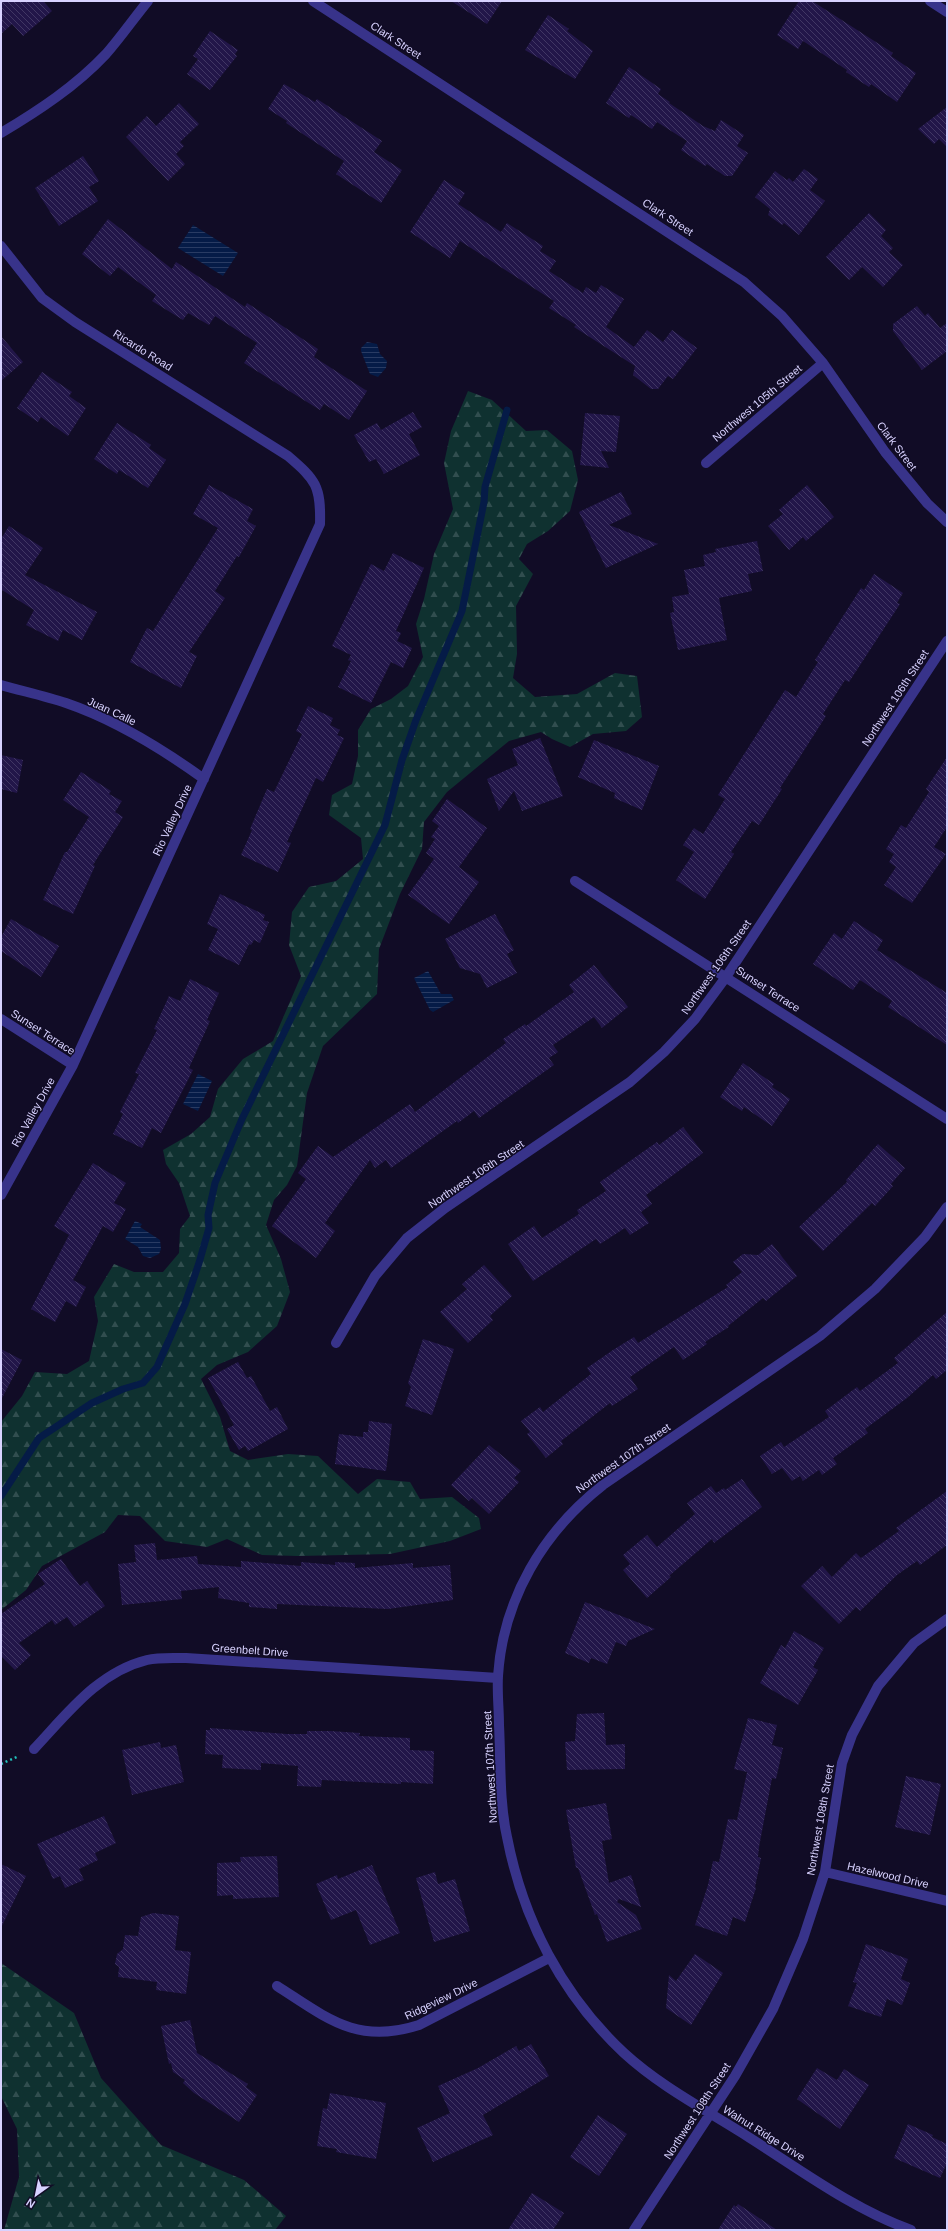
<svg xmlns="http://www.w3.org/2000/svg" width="948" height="2231" font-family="Helvetica,sans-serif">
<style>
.forest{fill:url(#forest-firs)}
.water{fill:url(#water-rules)}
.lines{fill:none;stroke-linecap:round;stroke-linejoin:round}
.stream{stroke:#051b47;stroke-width:7}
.building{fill:url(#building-back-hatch)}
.path{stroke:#22c2bc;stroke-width:2.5;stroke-dasharray:2 3;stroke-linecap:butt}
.minor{stroke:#38338a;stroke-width:10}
.labels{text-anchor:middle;stroke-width:3;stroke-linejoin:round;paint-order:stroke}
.street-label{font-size:11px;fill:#d8d2ff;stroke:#110c26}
</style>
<defs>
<pattern id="forest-firs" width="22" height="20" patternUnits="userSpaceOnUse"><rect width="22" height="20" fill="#0f3130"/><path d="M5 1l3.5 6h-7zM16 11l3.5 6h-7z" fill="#314e4f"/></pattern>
<pattern id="water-rules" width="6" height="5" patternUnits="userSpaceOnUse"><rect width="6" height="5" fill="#051b47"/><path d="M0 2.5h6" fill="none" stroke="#293b63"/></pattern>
<pattern id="building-back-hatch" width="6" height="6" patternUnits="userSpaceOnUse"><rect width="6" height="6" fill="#221649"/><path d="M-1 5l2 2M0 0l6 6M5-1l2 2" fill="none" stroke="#413764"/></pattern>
</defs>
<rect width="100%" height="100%" fill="#110c26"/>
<!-- forest -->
<path class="forest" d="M 468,391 L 492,400 L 526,431 L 547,430 L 572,451 L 578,480 L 570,511 L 548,531 L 527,544 L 519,559 L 533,574 L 516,606 L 517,654 L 513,678 L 535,697 L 577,694 L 615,673 L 637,676 L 642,717 L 626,731 L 593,734 L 570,747 L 552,739 L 541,732 L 509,741 L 447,792 L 424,822 L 422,849 L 400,894 L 379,949 L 377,994 L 323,1046 L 307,1093 L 297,1166 L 287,1185 L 274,1200 L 266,1225 L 281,1259 L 290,1292 L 277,1326 L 248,1352 L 217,1365 L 201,1379 L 220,1417 L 230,1451 L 248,1460 L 288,1454 L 318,1456 L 358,1494 L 377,1479 L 410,1482 L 420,1499 L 452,1497 L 479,1518 L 481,1529 L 450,1541 L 390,1554 L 298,1556 L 262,1555 L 227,1539 L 207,1547 L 165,1541 L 140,1516 L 118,1515 L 105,1532 L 42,1566 L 26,1590 L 1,1610 L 1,1422 L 22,1396 L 35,1372 L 67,1374 L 89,1361 L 98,1321 L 94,1297 L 114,1264 L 134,1272 L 163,1272 L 179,1253 L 180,1229 L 190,1216 L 179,1183 L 166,1164 L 163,1150 L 191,1134 L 210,1117 L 218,1089 L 243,1059 L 273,1041 L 301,976 L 289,945 L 292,912 L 309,887 L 336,881 L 363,859 L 361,838 L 329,815 L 332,795 L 352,784 L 358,756 L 358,730 L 371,709 L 391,699 L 408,686 L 423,657 L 416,624 L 424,599 L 434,554 L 453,509 L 444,463 L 451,431 Z
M 1,1963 L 74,2013 L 101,2078 L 161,2145 L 244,2180 L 286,2216 L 275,2230 L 4,2230 L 19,2177 L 17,2129 L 1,2096 Z"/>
<!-- water -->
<path class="water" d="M 193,225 L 238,253 L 223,276 L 178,248 Z
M 367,342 L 377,344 L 380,354 L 387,361 L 386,368 L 378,377 L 370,374 L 361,351 L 361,348 Z
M 428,971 L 441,994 L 451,994 L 454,1000 L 433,1012 L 430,1010 L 414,978 Z
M 198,1074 L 212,1081 L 198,1111 L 183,1104 Z
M 135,1221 L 142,1224 L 140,1227 L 160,1240 L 161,1249 L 159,1254 L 150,1258 L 143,1256 L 138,1247 L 125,1239 Z"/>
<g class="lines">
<!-- stream -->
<path class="stream" d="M 1,1496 L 39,1438 L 92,1403 L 123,1389 L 143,1383 L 157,1367 L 185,1304 L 199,1263 L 209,1228 L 208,1215 L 215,1183 L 242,1119 L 385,825 L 402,760 L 416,720 L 462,611 L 484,502 L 485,487 L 507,410"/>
</g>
<!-- building -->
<path class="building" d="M 1,1 L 43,1 L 52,11 L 23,36 L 12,24 L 1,34 Z
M 451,1 L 502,1 L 487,24 Z
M 799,1 L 812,1 L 893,53 L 891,56 L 916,73 L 897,102 L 871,84 L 869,87 L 846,72 L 847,70 L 803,41 L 798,49 L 777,35 Z
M 548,15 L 569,29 L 567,31 L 593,51 L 575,79 L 525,50 Z
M 210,31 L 238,50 L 235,54 L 237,56 L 210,90 L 187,74 L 198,59 L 193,56 Z
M 629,67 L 661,89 L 658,94 L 670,102 L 669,103 L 703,126 L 715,131 L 721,120 L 744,135 L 737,146 L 748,153 L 732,176 L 725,176 L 707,164 L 705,166 L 681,150 L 687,141 L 657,122 L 652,129 L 631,115 L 629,118 L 606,103 Z
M 284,84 L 315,102 L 317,99 L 382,141 L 374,152 L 402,170 L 381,203 L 336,174 L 344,161 L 286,123 L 287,121 L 268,109 Z
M 179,103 L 199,124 L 180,142 L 184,146 L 176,154 L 185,164 L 168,181 L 126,137 L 147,116 L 156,126 Z
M 947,107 L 947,147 L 939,139 L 934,144 L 918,129 Z
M 83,156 L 99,181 L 89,187 L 98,201 L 59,226 L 35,188 Z
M 804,169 L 818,179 L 810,190 L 825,201 L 799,235 L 784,223 L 782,225 L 768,215 L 770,209 L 755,197 L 775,171 L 787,180 L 789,178 L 793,182 Z
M 444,180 L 465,193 L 458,204 L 501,232 L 507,223 L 543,246 L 540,251 L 556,261 L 549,271 L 583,293 L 586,287 L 596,293 L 601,285 L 624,299 L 606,327 L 634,347 L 647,330 L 663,342 L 672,330 L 697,348 L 673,379 L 668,376 L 658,389 L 651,389 L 633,375 L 635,366 L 574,327 L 576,325 L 549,308 L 554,301 L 460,241 L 450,258 L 410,232 Z
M 869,213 L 886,230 L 881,236 L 893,248 L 889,252 L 903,265 L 883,287 L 862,267 L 849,280 L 826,257 Z
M 108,219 L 172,269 L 176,262 L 245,307 L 247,303 L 318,349 L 314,357 L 367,391 L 349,420 L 324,404 L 320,410 L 244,363 L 257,343 L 215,316 L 209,325 L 188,313 L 183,320 L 152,301 L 156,295 L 118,267 L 110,276 L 82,254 Z
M 917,306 L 925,316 L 928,313 L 940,328 L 947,323 L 947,351 L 922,370 L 893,331 L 893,324 Z
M 1,336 L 23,362 L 1,381 Z
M 42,372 L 72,392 L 69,396 L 86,408 L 68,436 L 41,417 L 38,422 L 17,408 Z
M 413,412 L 422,427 L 409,434 L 420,455 L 384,474 L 376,459 L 369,462 L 354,435 L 377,423 L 381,430 Z
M 585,413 L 620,416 L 616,452 L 601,451 L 609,468 L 580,465 Z
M 117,423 L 151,445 L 149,448 L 166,460 L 148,488 L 119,470 L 117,474 L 94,459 Z
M 209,485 L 253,509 L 247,521 L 256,526 L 239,557 L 237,556 L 215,591 L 225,598 L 189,652 L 197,656 L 181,688 L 130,662 L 147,628 L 153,631 L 218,528 L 193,514 Z
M 807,485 L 834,517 L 806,541 L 803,537 L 789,550 L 768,526 L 783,514 L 779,510 Z
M 621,492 L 632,514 L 609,525 L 658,544 L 606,568 L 579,512 Z
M 9,526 L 43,548 L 25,575 L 97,612 L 82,640 L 63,630 L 58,641 L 26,625 L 34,610 L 2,590 L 1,539 Z
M 757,541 L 763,571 L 748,574 L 752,591 L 719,598 L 727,640 L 678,650 L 670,613 L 674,612 L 672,597 L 689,594 L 684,570 L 705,566 L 703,555 L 716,552 L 715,549 Z
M 393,553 L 424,568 L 396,631 L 401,633 L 397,641 L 412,648 L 403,668 L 391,662 L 371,703 L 338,687 L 351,661 L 348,660 L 351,655 L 332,646 L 371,564 L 384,571 Z
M 874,574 L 903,593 L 897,603 L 900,604 L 849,682 L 845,680 L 823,714 L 826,716 L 780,788 L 782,789 L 759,825 L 752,821 L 731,852 L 734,854 L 705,899 L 676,880 L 694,852 L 683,845 L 694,828 L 703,834 L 725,799 L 718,795 L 785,690 L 796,697 L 818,662 L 815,660 L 861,588 L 864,590 Z
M 308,706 L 333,718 L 330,725 L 340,730 L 337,735 L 344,738 L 323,782 L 316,778 L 287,842 L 291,843 L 278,872 L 241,855 L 252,830 L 250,829 L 267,789 L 274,792 L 302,734 L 296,731 Z
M 540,738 L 563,796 L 522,811 L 514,791 L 499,811 L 487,779 L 518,765 L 512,749 Z
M 594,740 L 659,766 L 642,810 L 614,798 L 615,793 L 578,777 Z
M 1,755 L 23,760 L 17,793 L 1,789 Z
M 947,757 L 947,827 L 934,847 L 946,854 L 912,903 L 884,885 L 896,867 L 889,862 L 894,854 L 886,849 L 901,825 L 906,828 L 929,792 L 926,789 Z
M 81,772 L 111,791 L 109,794 L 122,801 L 115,812 L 123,817 L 93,865 L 95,866 L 73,914 L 43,900 L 65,852 L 67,852 L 89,817 L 63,800 Z
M 447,799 L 487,828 L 459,867 L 479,882 L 449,924 L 408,895 L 434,859 L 426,853 L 435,839 L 431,837 L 439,826 L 432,821 Z
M 220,894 L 265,915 L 263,920 L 269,922 L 260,943 L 254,940 L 251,945 L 249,944 L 239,965 L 208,950 L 218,929 L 207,924 Z
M 495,914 L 514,950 L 507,954 L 517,973 L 487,988 L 480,974 L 460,968 L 445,939 Z
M 11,919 L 59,946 L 41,977 L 1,951 L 1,937 Z
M 854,921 L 883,940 L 877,950 L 947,993 L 947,1045 L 888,1007 L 892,1001 L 860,980 L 853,990 L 813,964 L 834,933 L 842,939 Z
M 594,965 L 628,1007 L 602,1028 L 594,1017 L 553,1045 L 558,1052 L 549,1058 L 554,1065 L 479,1118 L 474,1111 L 458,1123 L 457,1121 L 391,1168 L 386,1160 L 375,1168 L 370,1160 L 325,1223 L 335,1231 L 316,1258 L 272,1226 L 306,1179 L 298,1173 L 318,1146 L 333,1157 L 410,1104 L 415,1112 L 506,1043 L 503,1039 L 525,1024 L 526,1026 L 574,992 L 569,985 Z
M 190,979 L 219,993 L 207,1020 L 210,1021 L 189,1068 L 193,1070 L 161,1133 L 152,1128 L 142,1148 L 113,1134 L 123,1114 L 120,1112 L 139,1074 L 135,1073 L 157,1030 L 154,1029 L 169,996 L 180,1001 Z
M 743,1063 L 774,1084 L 772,1087 L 790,1099 L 772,1126 L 744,1107 L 742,1111 L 720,1097 Z
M 683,1127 L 703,1153 L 646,1195 L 652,1204 L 641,1212 L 649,1223 L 630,1235 L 625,1228 L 600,1244 L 596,1239 L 533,1281 L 508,1244 L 534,1226 L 542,1238 L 579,1214 L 577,1210 L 606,1191 L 600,1182 L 657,1142 L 659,1145 Z
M 878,1144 L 905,1168 L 891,1184 L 893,1186 L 875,1206 L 872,1203 L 823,1251 L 799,1227 L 847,1182 L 846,1180 Z
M 93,1163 L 126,1183 L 114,1203 L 126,1209 L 113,1232 L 103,1226 L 73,1280 L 86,1287 L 76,1307 L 66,1301 L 55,1322 L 31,1309 L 69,1235 L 54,1226 Z
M 772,1244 L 797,1276 L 766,1301 L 763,1298 L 728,1326 L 729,1327 L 705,1342 L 707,1344 L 683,1360 L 674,1347 L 630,1377 L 638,1389 L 612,1406 L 610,1403 L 561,1441 L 563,1444 L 546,1458 L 527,1434 L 530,1432 L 521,1421 L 540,1407 L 543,1412 L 591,1374 L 587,1368 L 613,1350 L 634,1337 L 638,1343 L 728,1287 L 726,1285 L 742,1272 L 733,1262 L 743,1254 L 758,1255 Z
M 484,1265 L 512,1296 L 490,1316 L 493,1320 L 468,1343 L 440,1312 L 467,1289 L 462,1284 Z
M 947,1312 L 947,1370 L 936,1379 L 933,1375 L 907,1398 L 865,1429 L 868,1433 L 833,1458 L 837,1464 L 822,1475 L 819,1470 L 803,1481 L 800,1476 L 792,1481 L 782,1468 L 772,1474 L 760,1456 L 781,1442 L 784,1447 L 829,1417 L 825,1411 L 857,1387 L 860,1391 L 898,1363 L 894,1358 Z
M 423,1339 L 454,1349 L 432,1415 L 405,1406 L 411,1387 L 408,1383 Z
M 1,1349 L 22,1360 L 1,1400 Z
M 238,1362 L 247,1378 L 251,1376 L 270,1411 L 277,1407 L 288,1429 L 248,1451 L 245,1446 L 239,1450 L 227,1429 L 234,1425 L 208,1378 Z
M 369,1421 L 392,1424 L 386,1471 L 335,1464 L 339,1434 L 363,1437 L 363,1432 L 368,1432 Z
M 489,1445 L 521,1471 L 514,1478 L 519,1482 L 489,1514 L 472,1498 L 469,1501 L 451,1485 Z
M 742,1479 L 762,1507 L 714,1543 L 712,1539 L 669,1576 L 671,1577 L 647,1598 L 623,1570 L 630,1564 L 623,1555 L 647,1535 L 657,1547 L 695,1514 L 687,1503 L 711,1486 L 716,1493 L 724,1488 L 725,1490 Z
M 947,1491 L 947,1545 L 920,1565 L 917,1561 L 897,1575 L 860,1611 L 856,1607 L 839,1624 L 801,1586 L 822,1566 L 832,1577 L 856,1553 L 861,1558 L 899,1531 L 896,1528 Z
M 155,1543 L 157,1560 L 197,1556 L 198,1564 L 241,1567 L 241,1561 L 301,1566 L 301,1562 L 335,1565 L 335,1562 L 355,1563 L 355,1568 L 413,1563 L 413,1568 L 450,1565 L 453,1600 L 388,1609 L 277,1604 L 277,1609 L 249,1607 L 249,1603 L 218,1598 L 219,1587 L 181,1591 L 182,1599 L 122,1605 L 118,1564 L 136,1562 L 134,1545 Z
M 61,1559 L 80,1586 L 87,1581 L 105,1606 L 74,1627 L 67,1617 L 55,1625 L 52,1620 L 19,1643 L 31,1655 L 15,1670 L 1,1656 L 1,1614 L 45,1584 L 38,1574 Z
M 585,1602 L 655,1629 L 628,1641 L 626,1646 L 616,1642 L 607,1664 L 591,1658 L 589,1663 L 565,1653 Z
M 794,1631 L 824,1648 L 813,1667 L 818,1670 L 798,1705 L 760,1683 L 781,1645 L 785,1648 Z
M 604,1713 L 606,1745 L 625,1744 L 625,1769 L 567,1770 L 565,1742 L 575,1741 L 577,1714 Z
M 748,1718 L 777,1725 L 772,1745 L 783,1748 L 776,1779 L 772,1778 L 759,1847 L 758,1857 L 761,1858 L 755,1887 L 756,1888 L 745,1922 L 733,1917 L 727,1936 L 695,1925 L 708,1885 L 713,1861 L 719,1862 L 728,1819 L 737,1820 L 747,1772 L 734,1769 Z
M 210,1728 L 287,1734 L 307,1734 L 307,1731 L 330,1731 L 360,1733 L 359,1736 L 410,1738 L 410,1750 L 434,1751 L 433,1784 L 401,1782 L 401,1784 L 322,1780 L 321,1787 L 297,1786 L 298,1766 L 261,1763 L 261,1770 L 222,1768 L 223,1755 L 205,1754 L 206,1730 L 210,1730 Z
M 160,1742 L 161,1748 L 176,1745 L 184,1782 L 132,1795 L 122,1750 Z
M 906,1776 L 941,1784 L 930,1835 L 895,1827 Z
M 606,1803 L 612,1839 L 602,1841 L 609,1883 L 631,1875 L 641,1907 L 619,1899 L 617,1902 L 636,1915 L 642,1929 L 607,1942 L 597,1914 L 595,1915 L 578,1868 L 576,1868 L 566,1810 Z
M 104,1816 L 116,1843 L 95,1853 L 98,1860 L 79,1869 L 84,1880 L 65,1888 L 60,1876 L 53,1879 L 37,1844 Z
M 277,1856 L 279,1897 L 233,1899 L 233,1895 L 217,1896 L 217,1863 L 241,1862 L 240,1857 Z
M 1,1864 L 26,1876 L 1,1928 Z
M 372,1865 L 400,1933 L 370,1945 L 356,1910 L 331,1920 L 316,1884 L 337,1875 L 338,1879 Z
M 435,1872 L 438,1884 L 455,1879 L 470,1931 L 434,1942 L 416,1878 Z
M 153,1913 L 179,1916 L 175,1950 L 191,1952 L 186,1994 L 156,1990 L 157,1982 L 118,1977 L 119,1967 L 115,1964 L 117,1954 L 123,1949 L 125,1935 L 138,1936 L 141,1917 Z
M 866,1944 L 908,1959 L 901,1979 L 910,1983 L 902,2005 L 887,1999 L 881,2017 L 848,2006 L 857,1983 L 853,1982 Z
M 695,1954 L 723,1973 L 691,2025 L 666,2008 L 669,1975 L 676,1981 Z
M 190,2020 L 197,2053 L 248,2084 L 246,2087 L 257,2095 L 239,2122 L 194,2093 L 183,2083 L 185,2080 L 173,2072 L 171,2063 L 169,2064 L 161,2026 Z
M 531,2044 L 549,2076 L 483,2115 L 493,2135 L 433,2162 L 417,2128 L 450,2113 L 438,2086 L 478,2068 L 516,2046 L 519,2051 Z
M 817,2068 L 837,2080 L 844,2069 L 869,2085 L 840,2129 L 797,2099 Z
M 330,2093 L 386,2103 L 376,2159 L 336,2152 L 337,2149 L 317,2146 L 323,2108 L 327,2109 Z
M 598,2115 L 627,2134 L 599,2176 L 570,2157 Z
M 908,2124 L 933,2135 L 932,2137 L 947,2144 L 947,2163 L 940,2178 L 894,2158 Z
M 532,2193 L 564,2213 L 553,2230 L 508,2230 Z
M 738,2204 L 777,2230 L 718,2230 L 734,2205 L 736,2207 Z"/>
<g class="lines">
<!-- path -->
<path class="path" d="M 1,1764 L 19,1756"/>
<!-- minor -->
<path class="minor" d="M 313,1 L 744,282 L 782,316 L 823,363 L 885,452 L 927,503 L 947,522
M 930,1 L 947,12
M 1,133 C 38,111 76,86 106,54 C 121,37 134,18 148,1
M 1,246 L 42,298 L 75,322 L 288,456 C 316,480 321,486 320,524 L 73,1065 L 1,1195
M 706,463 L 823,363
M 1,685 C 22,691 45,696 66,703 C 116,720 161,748 204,779
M 575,881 L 947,1119
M 1,1019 L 73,1065
M 336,1343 L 375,1276 L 407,1238 L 445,1208 L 630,1082 L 664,1052 L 695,1019 L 726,977 L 947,641
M 34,1749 C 67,1714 98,1672 147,1660 C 159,1657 174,1658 186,1658 L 498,1678
M 825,1872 L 947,1901
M 277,1986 C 327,2018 357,2045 419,2025 L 549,1958
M 634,2230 L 735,2076 L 773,2009 L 803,1939 L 825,1872 L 842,1763 L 852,1735 L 878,1686 L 914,1643 L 947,1619
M 911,2230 C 853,2209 802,2171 750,2138 C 708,2111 661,2087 624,2053 C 562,1995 523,1920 507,1837 C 499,1801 501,1762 499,1725 C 499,1709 497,1692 498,1676 C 503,1599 543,1532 603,1485 L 820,1336 L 875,1289 L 925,1237 L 947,1207"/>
</g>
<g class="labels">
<!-- street labels -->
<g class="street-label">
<text transform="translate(396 40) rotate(33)" y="4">Clark Street</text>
<text transform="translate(668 217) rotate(33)" y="4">Clark Street</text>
<text transform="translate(143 350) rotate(32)" y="4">Ricardo Road</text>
<text transform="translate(757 403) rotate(-40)" y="4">Northwest 105th Street</text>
<text transform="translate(897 446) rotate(53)" y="4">Clark Street</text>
<text transform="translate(895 698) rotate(-57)" y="4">Northwest 106th Street</text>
<text transform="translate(112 711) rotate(25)" y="4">Juan Calle</text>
<text transform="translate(172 820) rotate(-65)" y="4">Rio Valley Drive</text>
<text transform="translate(716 967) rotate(-55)" y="4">Northwest 106th Street</text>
<text transform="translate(768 989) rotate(33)" y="4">Sunset Terrace</text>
<text transform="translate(43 1032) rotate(33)" y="4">Sunset Terrace</text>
<text transform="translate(33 1112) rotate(-61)" y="4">Rio Valley Drive</text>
<text transform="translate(476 1174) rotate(-34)" y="4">Northwest 106th Street</text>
<text transform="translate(623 1458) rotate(-35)" y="4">Northwest 107th Street</text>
<text transform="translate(250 1650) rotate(4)" y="4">Greenbelt Drive</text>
<text transform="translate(490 1767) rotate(-93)" y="4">Northwest 107th Street</text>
<text transform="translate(820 1820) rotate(-80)" y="4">Northwest 108th Street</text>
<text transform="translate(888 1875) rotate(13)" y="4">Hazelwood Drive</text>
<text transform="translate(441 1999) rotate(-26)" y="4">Ridgeview Drive</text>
<text transform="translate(697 2111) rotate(-57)" y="4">Northwest 108th Street</text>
<text transform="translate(764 2133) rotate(32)" y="4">Walnut Ridge Drive</text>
</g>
</g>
<!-- border -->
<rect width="948" height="2231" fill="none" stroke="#d8d2ff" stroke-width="4"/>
<!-- north arrow -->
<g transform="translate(36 2195) rotate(213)" stroke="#110c26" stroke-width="3" paint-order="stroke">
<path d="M0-3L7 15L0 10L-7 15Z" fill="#d8d2ff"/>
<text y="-6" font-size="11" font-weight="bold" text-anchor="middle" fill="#d8d2ff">N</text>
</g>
</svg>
